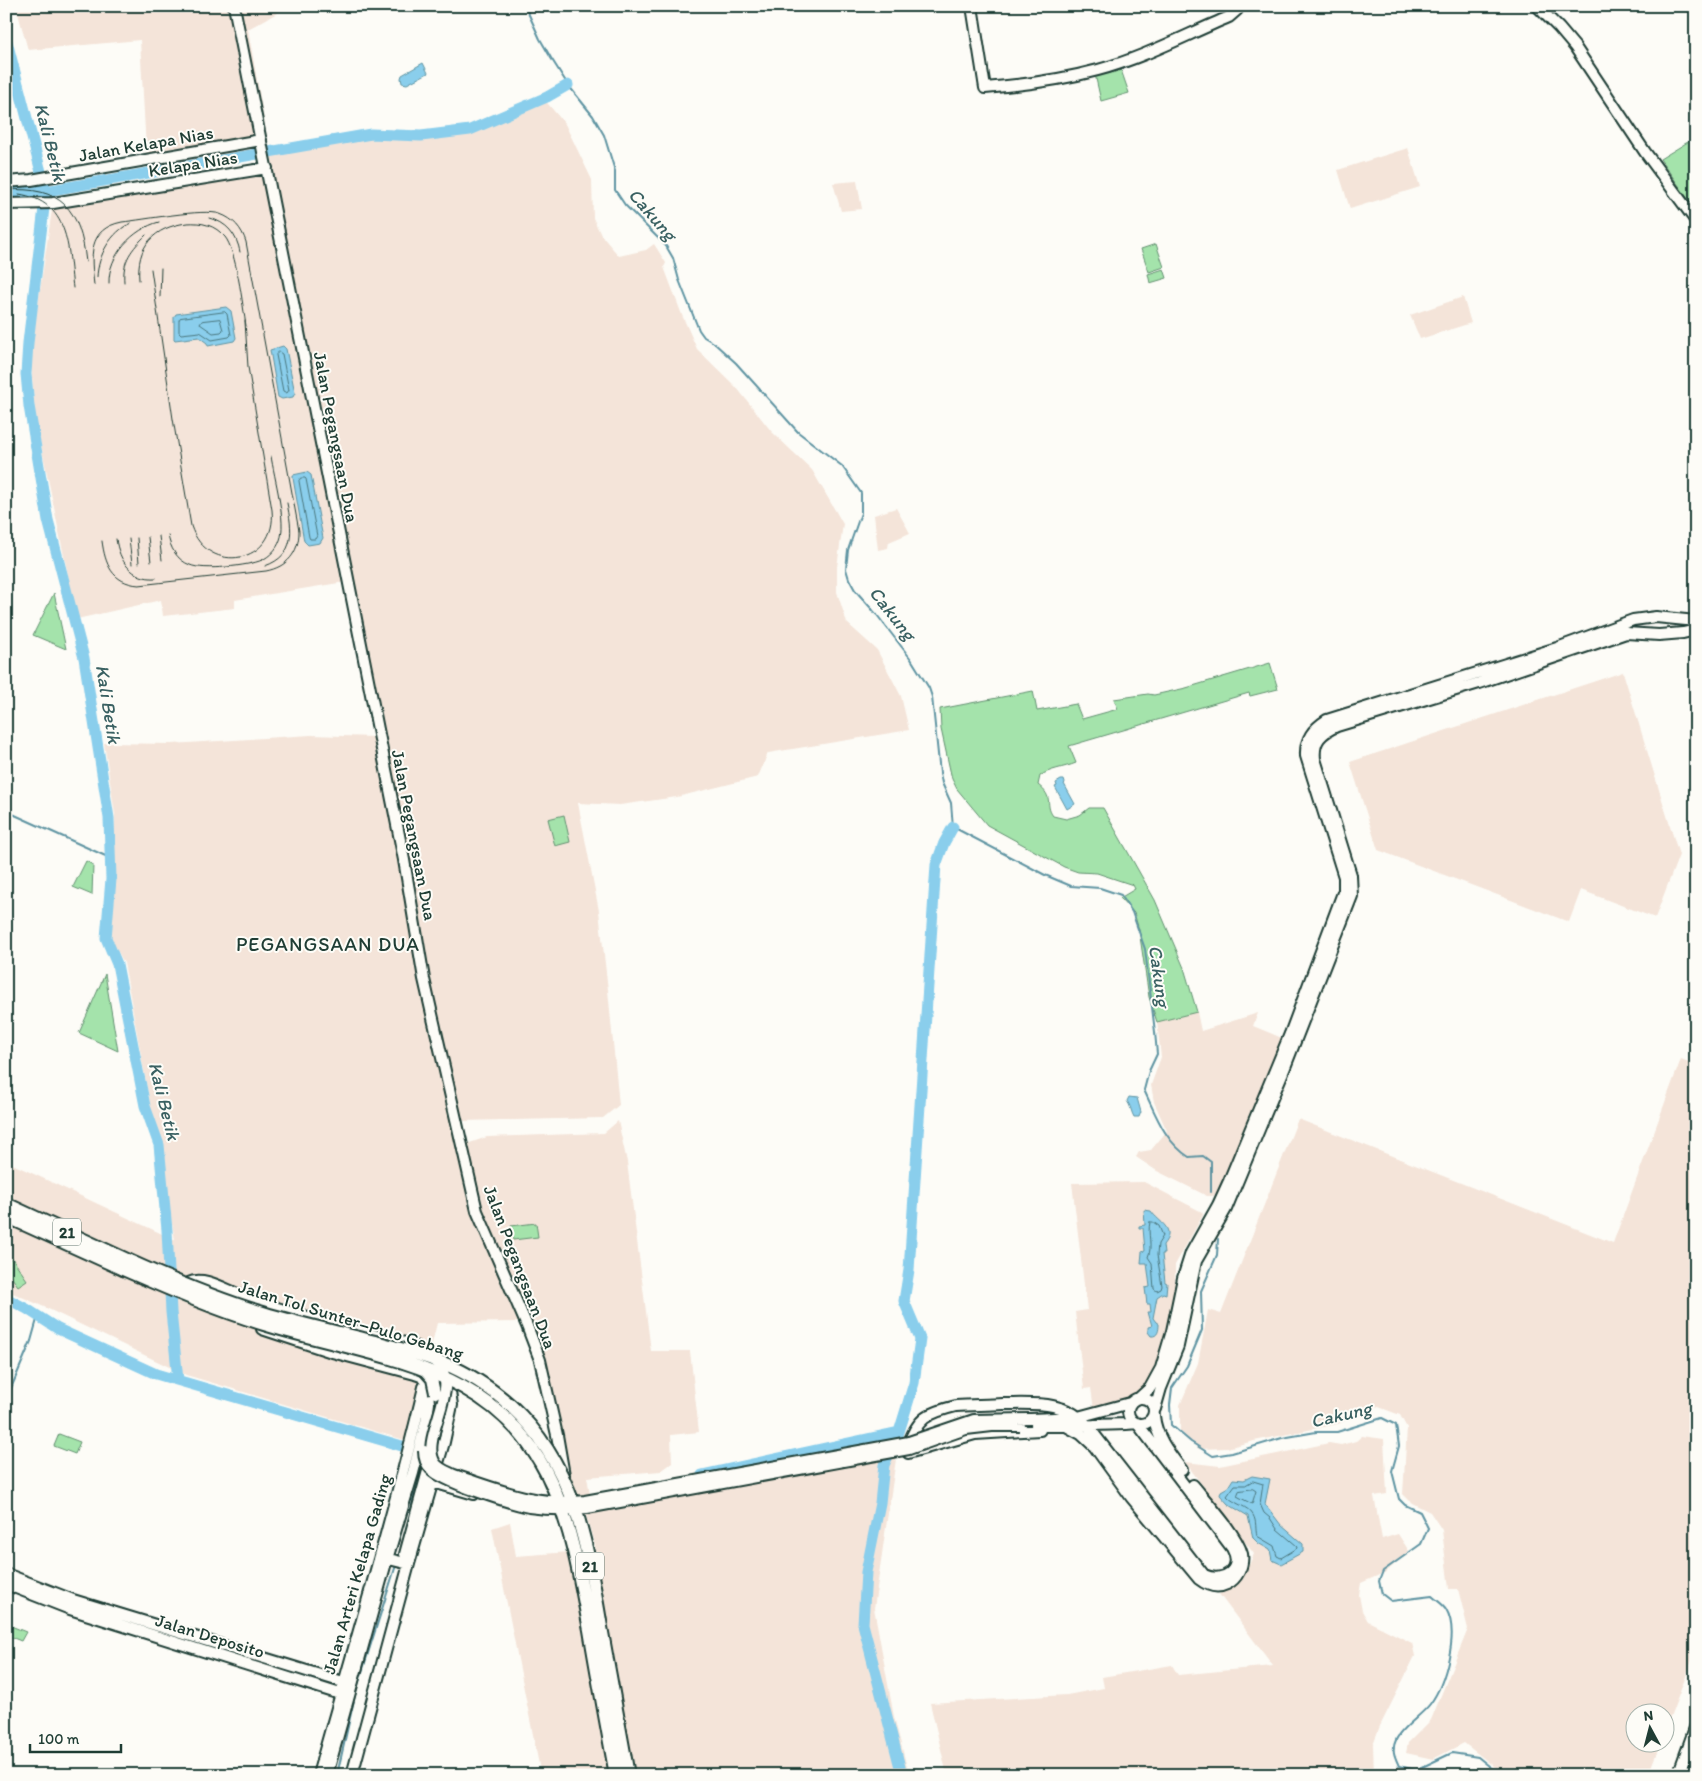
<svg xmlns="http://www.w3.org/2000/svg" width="1702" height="1781" font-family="Itim,sans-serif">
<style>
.built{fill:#f4e4d9}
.green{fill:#a4e3ab;stroke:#629070}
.water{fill:#8aceec;stroke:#5f94a2}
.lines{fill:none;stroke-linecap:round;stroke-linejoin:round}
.shore{stroke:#4a777e;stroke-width:1}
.stream{stroke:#5f94a2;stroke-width:2}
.river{stroke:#8aceec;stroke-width:11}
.secondary-casing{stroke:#1f3d34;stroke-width:14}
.highway-casing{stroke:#1f3d34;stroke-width:16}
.secondary{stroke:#fdfcf7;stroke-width:10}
.highway{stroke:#fdfcf7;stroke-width:12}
.tram{stroke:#1f3d34;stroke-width:1}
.secondary-bridge-casing{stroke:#1f3d34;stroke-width:14;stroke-linecap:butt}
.highway-bridge-casing{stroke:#1f3d34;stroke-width:16;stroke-linecap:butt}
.secondary-bridge{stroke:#fdfcf7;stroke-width:10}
.highway-bridge{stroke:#fdfcf7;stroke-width:12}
.labels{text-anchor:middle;stroke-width:4;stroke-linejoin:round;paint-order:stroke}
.shield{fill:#fdfcf7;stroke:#62766e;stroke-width:1}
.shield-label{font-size:16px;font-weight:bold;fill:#1f3d34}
.street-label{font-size:18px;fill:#1f3d34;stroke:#fdfcf7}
.water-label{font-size:19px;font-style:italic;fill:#3a6162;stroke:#fdfcf7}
.quarter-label{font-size:20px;letter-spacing:1px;fill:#1f3d34;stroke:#fdfcf7}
</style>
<rect width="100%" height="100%" fill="#fdfcf7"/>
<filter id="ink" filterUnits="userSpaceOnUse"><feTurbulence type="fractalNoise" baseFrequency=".02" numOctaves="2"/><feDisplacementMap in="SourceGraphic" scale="10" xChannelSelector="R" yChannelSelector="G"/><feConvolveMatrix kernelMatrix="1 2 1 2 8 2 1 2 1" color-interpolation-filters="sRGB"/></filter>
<g filter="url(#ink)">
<!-- built -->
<path class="built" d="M 16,6 L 290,6 L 248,29 L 269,148 L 372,129 L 414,133 L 468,127 L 543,98 L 565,124 L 592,180 L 593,218 L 601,235 L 619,256 L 646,250 L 654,244 L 666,263 L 664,267 L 682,315 L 697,349 L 737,388 L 772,432 L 812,470 L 843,524 L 837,567 L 837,592 L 847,623 L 877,650 L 901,696 L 909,730 L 768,753 L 758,777 L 677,797 L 620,805 L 578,803 L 599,911 L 608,990 L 619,1105 L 603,1118 L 461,1121 L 464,1145 L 487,1137 L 604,1133 L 618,1121 L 627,1162 L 651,1351 L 690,1351 L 699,1432 L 671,1435 L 672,1463 L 661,1471 L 587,1477 L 590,1494 L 899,1439 L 874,1608 L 894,1717 L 909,1775 L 541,1775 L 492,1528 L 510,1522 L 516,1556 L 596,1550 L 586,1515 L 569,1491 L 543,1373 L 521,1322 L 437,1323 L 408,1441 L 186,1375 L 42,1306 L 6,1290 L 6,1161 L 175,1240 L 124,963 L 111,939 L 115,814 L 104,743 L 172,744 L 311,735 L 374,737 L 345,582 L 235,600 L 235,608 L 163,616 L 161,600 L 77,619 L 35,416 L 31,364 L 34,330 L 53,203 L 266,169 L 263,151 L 150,172 L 146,150 L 140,40 L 28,50 Z
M 1408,148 L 1420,187 L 1350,209 L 1338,170 Z
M 857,181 L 862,209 L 841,211 L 833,183 Z
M 1463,297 L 1471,323 L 1420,339 L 1410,315 Z
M 896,508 L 910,533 L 889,542 L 888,548 L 878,550 L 874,515 Z
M 1623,672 L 1679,855 L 1655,918 L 1581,890 L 1569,922 L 1378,850 L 1350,762 Z
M 1197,1012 L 1201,1031 L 1258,1013 L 1253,1026 L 1282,1038 L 1219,1191 L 1213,1196 L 1207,1196 L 1157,1171 L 1136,1157 L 1139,1152 L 1151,1150 L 1167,1131 L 1154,1102 L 1151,1085 L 1161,1057 L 1157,1022 Z
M 1681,1059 L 1696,1065 L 1696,1650 L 1665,1731 L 1664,1714 L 1634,1714 L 1634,1744 L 1660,1744 L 1648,1775 L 1505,1775 L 1464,1743 L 1433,1759 L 1406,1753 L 1408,1743 L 1431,1720 L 1468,1629 L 1458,1589 L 1449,1589 L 1442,1530 L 1430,1512 L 1412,1503 L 1403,1494 L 1407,1428 L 1400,1415 L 1376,1406 L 1338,1424 L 1254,1441 L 1227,1448 L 1199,1449 L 1180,1431 L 1180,1405 L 1198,1363 L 1208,1310 L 1221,1314 L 1298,1119 L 1613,1243 Z
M 1144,1182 L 1202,1212 L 1203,1215 L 1175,1265 L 1175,1290 L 1169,1320 L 1155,1367 L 1149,1380 L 1142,1389 L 1130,1397 L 1094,1410 L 1091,1388 L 1084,1389 L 1075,1312 L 1087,1310 L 1072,1183 Z
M 1362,1436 L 1384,1439 L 1387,1494 L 1374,1496 L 1382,1539 L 1398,1534 L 1409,1551 L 1386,1572 L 1361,1583 L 1359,1595 L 1362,1611 L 1368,1621 L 1412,1643 L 1415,1656 L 1380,1726 L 1373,1744 L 1374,1775 L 947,1775 L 930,1703 L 1067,1695 L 1104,1688 L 1102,1677 L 1172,1665 L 1178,1675 L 1273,1666 L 1219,1594 L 1242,1580 L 1254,1554 L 1185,1462 L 1220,1466 L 1329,1443 L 1341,1445 L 1356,1441 Z"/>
<!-- green -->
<path class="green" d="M 1120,67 L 1129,93 L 1101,101 L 1095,74 Z
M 1696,137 L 1696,210 L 1660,159 Z
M 1156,244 L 1164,267 L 1149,272 L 1141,249 Z
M 1164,269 L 1167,278 L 1150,283 L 1148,274 Z
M 54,593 L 66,649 L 33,635 Z
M 1270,663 L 1278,689 L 1250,696 L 1249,693 L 1069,746 L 1076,763 C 1064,768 1049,769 1040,776 L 1038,785 C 1055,798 1044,804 1053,816 L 1066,819 L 1080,815 L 1089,808 L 1103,808 L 1155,900 L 1184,968 L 1197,1012 L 1157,1022 L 1149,997 L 1139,930 L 1134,913 L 1120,898 L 1135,889 L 1133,885 L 1097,873 L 1078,872 L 1064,867 L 987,825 L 957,789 L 952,779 L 941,729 L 940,709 L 1033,691 L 1037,711 L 1076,704 L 1082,719 L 1118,709 L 1114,699 L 1148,694 L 1154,695 L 1186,688 Z
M 564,815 L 570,842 L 555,846 L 548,819 Z
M 86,861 L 93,865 L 92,895 L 73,887 Z
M 105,974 L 118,1051 L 79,1033 Z
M 536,1223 L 538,1237 L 513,1240 L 511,1226 Z
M 12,1258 L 27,1280 L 18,1286 L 6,1270 L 6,1262 Z
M 59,1434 L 80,1442 L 75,1454 L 54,1446 Z
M 6,1624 L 26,1632 L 21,1641 L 6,1635 Z"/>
<!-- water -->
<path class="water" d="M 423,63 L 428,73 L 407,84 L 402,83 L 401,78 L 402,75 Z
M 226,307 L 231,311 L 236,338 L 234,341 L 208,346 L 207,343 L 199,337 L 175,340 L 174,339 L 174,317 L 176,314 Z
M 283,346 L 286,349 L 295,393 L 293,397 L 282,399 L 278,397 L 270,350 Z
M 307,472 L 311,475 L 323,538 L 320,543 L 308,545 L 304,541 L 293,478 L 293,475 Z
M 1061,780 L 1064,780 L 1065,783 L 1064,784 L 1075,804 L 1067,809 L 1055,787 L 1057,786 L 1056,783 Z
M 1129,1097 L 1137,1098 L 1141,1112 L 1139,1117 L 1134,1117 C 1131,1112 1131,1106 1127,1101 Z
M 1144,1210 L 1151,1211 C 1159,1223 1177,1228 1163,1245 L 1164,1254 L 1162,1254 L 1165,1282 L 1167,1283 L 1166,1294 L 1163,1293 L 1157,1297 L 1153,1318 L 1156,1322 L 1159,1324 C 1159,1330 1158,1337 1151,1336 L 1148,1332 L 1148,1327 L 1152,1326 L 1148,1312 L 1151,1312 L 1150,1304 L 1147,1304 L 1145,1288 L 1150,1287 L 1147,1263 L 1141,1263 L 1142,1252 L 1145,1251 L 1143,1228 L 1139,1228 L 1139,1226 L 1145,1225 Z
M 1252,1476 L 1270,1479 L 1265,1504 L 1281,1525 L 1303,1544 L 1303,1552 L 1281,1564 L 1272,1560 L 1270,1550 L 1258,1543 L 1253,1538 L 1248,1516 L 1228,1504 L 1220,1495 L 1221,1491 L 1228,1487 L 1233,1479 L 1244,1480 Z"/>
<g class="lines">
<!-- shore -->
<path class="shore" d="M 225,312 L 227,314 L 231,335 L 229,337 L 212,340 L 200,332 L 181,334 L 179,332 L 179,320 L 180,318 Z
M 220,319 L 223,330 L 221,332 L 213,333 L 200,324 L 202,321 Z
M 279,352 L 282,354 L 289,390 L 287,393 L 283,391 L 276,355 Z
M 301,478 L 305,478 L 306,479 L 317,536 L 315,539 L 310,539 L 309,537 L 299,481 Z
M 1150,1222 L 1153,1222 L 1159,1226 L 1163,1236 L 1158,1244 L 1157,1255 L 1162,1286 L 1161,1289 L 1157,1291 L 1154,1289 L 1152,1263 L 1148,1257 C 1153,1246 1147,1234 1150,1222 Z
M 1253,1481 L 1263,1484 L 1260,1504 L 1264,1513 L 1270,1518 L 1277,1529 L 1297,1546 L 1296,1549 L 1281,1558 L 1277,1556 L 1274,1546 L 1257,1536 C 1255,1529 1257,1522 1253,1515 C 1248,1506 1234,1504 1227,1496 L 1235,1485 L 1245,1485 Z
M 1253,1489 L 1256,1491 L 1252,1504 L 1237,1496 L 1239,1491 Z"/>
<!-- stream -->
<path class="stream" d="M 525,6 L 540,39 L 551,58 L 568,85 L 593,116 L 604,135 L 615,171 L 615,190 L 625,205 L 666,246 L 673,258 L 679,280 L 699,330 L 704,337 L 714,343 L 736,363 L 798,432 L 842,466 L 861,493 L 861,513 L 848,550 L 846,569 L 849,579 L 855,590 L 877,615 L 911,659 L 929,688 L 932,697 L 940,773 L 942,783 L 951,803 L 953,827 L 1045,875 L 1071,886 L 1100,888 L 1121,895 L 1132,912 L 1145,949 L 1155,1032 L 1157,1054 L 1149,1071 L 1144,1090 C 1156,1115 1165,1142 1189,1157 L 1203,1156 L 1211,1162 L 1211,1192
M 6,811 L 110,858
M 1218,1239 L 1217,1255 L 1201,1291 L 1202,1330 L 1187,1366 L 1172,1388 L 1170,1405 L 1171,1425 L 1191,1442 L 1213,1456 L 1232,1453 L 1282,1438 L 1316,1432 L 1337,1432 L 1382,1418 L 1396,1425 L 1399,1446 L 1392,1471 L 1399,1499 L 1405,1505 L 1420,1512 L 1428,1528 L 1421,1544 L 1383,1571 L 1379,1581 L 1382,1594 L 1391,1601 L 1432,1596 C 1436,1600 1443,1604 1446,1609 C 1460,1632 1445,1684 1430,1704 C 1422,1715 1401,1728 1396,1740 C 1391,1750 1395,1757 1399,1766 L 1416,1770 L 1452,1753 L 1478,1757 L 1500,1775
M 6,1400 L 31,1341 L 38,1316
M 409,1520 L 419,1471
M 398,1558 L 405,1537
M 184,1639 L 217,1650
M 222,1652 L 239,1655
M 337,1775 L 356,1691 L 396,1565"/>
<!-- river -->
<path class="river" d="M 6,38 L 46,191 L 28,343 L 26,374 L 29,406 L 48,520 L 84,658 L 109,818 L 111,879 L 106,938 L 117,964 L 145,1106 L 159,1145 L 167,1230 L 171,1312 L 178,1380
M 6,193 L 46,191 L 371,134 L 421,136 L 470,130 L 547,97 L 568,85
M 6,1298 L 27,1309 L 58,1329 L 156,1374 L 402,1446 L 416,1454
M 702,1475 L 899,1432
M 902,1775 L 863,1624 L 866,1572 L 880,1503 L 884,1465 L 899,1432 L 914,1383 L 920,1339 L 904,1301 L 909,1270 L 936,865 L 944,843 L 953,827"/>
<defs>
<path id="secondary" d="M 234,6 L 404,860 L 424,979 L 477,1211 L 527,1326 L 540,1360 L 557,1435 L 564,1475
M 972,6 L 985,88 C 1023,85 1061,80 1098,70 C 1143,58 1186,35 1229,17 L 1237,10 L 1238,6
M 1537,6 L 1559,28 L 1575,47 L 1645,152 L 1696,221
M 6,182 L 31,180 L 261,140
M 6,204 L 53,203 L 267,168
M 188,1283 C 203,1276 221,1287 235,1293 C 291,1315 350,1329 409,1344 L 430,1353
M 262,1329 L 332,1352 L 415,1374 L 421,1376 L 427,1383 L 429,1403 L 427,1418 L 413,1473 L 387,1559 L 327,1775
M1128 1411a13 13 0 1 1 26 0a13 13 0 1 1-26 0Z
M 1139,1398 L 1150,1388 L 1161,1368 L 1172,1331 L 1183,1278 L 1191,1253 L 1218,1205 L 1229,1181 L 1290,1034 L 1344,890 L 1344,877 L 1306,756 C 1305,739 1313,729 1327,720 L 1557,648 L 1633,620 L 1656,617 L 1696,621
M 1155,1409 L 1161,1388 L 1178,1346 L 1196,1261 L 1226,1209 L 1285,1067 L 1352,896 L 1351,875 L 1315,759 C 1313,741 1321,733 1337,726 L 1479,683 L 1626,633 L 1659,635 L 1683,633 L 1696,630
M 1154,1416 C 1156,1437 1169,1453 1182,1470
M 1031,1419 L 1078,1417 L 1130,1403
M 1068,1427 L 1081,1434 L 1094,1446 L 1131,1497 L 1199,1579 C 1208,1586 1217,1589 1227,1584 C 1237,1579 1244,1566 1242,1554 C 1237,1535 1207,1502 1193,1485
M 907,1448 C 917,1418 927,1413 956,1406 C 972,1405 987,1405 1003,1404 C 1033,1404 1065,1400 1087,1425 L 1204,1575 C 1224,1584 1244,1569 1232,1548 L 1137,1423 C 1122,1425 1108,1424 1094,1425 C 1073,1426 1052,1426 1031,1426
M 908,1453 L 975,1434 L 1040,1430
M 433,1482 L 474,1494
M 405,1554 L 431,1460
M 381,1557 L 409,1564
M 6,1574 L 73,1600 L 343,1682
M 6,1584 L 70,1609 L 340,1694
M 318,1775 C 354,1646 393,1517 424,1387 L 426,1384
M 352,1775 L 409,1564 L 444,1442 L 452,1405 L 448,1379
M 1678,1775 L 1696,1725"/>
<path id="highway" d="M 6,1204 L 127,1260
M 6,1216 L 123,1269"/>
</defs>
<!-- secondary casing -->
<use href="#secondary" class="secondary-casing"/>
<!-- highway casing -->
<use href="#highway" class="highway-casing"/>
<!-- secondary -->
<use href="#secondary" class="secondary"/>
<!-- highway -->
<use href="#highway" class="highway"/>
<!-- tram -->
<path class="tram" d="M 6,190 C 62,186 80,209 86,262
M 19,194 C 70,202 68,247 73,288
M 209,218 C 227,222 237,235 240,252
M 151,269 L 173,419 L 191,526 C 208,577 278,563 272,510 L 248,367 L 245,321
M 97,277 C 98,255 111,232 131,223
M 139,280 C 136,246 154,227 187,223 C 202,222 215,225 225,237 C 236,250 243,306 246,326
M 124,282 C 122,260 132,249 146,235
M 109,283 C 108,255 133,229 159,222
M 94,285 C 91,256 87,229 122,222 C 143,220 204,208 220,214 C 234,219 242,229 246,242 L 299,531 C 299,553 287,567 266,571 L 139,585 C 112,583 105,564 102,541
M 160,297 L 161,268
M 168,535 C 170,548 177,560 190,565 C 203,571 249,566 262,560 C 270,556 277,549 280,540 C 287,522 274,477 271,456
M 159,536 L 162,560
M 148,537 L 151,562
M 137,538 L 139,563
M 116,539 C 119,561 132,580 156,578
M 129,539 L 132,564
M 265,566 C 297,555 292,529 287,503"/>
<defs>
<path id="secondary-bridge" d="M 433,1360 C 467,1383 418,1437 435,1463 C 439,1469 448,1472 454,1475 C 501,1490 535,1506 585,1501 L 909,1442 L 974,1420 L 1031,1419
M 424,1370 L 432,1379 L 435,1393
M 424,1451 C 424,1458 426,1464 431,1469 C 443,1482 510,1503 529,1507 C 548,1510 567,1510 587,1508 L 909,1449 L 966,1429 L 992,1426 L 1020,1426"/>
<path id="highway-bridge" d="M 127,1260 C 171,1280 216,1299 263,1313 C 322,1331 385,1341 443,1363 C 468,1373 491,1388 511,1406 C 575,1465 587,1545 601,1627 C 610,1676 619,1725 628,1775
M 123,1269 C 169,1289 215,1309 264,1324 C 381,1360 504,1363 556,1494 C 574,1538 581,1584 590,1630 C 598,1678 607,1726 616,1775"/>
</defs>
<!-- secondary-bridge casing -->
<use href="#secondary-bridge" class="secondary-bridge-casing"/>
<!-- highway-bridge casing -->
<use href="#highway-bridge" class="highway-bridge-casing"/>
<!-- secondary-bridge -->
<use href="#secondary-bridge" class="secondary-bridge"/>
<!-- highway-bridge -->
<use href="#highway-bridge" class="highway-bridge"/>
</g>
</g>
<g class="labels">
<!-- shield labels -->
<g class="shield">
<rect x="53" y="1218.5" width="28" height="27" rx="4"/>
<rect x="576" y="1552.5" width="28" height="27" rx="4"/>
</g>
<g class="shield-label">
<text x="67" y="1238">21</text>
<text x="590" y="1572">21</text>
</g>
<!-- street labels -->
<g class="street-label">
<text transform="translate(146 144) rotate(-10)" y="6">Jalan Kelapa Nias</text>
<text transform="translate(193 164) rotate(-9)" y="6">Kelapa Nias</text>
<text transform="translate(336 437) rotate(79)" y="6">Jalan Pegangsaan Dua</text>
<text transform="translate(414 835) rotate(79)" y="6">Jalan Pegangsaan Dua</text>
<text transform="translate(520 1267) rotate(69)" y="6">Jalan Pegangsaan Dua</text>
<text transform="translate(351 1320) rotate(17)" y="6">Jalan Tol Sunter–Pulo Gebang</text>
<text transform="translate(357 1574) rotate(-74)" y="6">Jalan Arteri Kelapa Gading</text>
<text transform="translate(210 1636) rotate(17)" y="6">Jalan Deposito</text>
</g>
<!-- water labels -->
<g class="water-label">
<text transform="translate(51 142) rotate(76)" y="7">Kali Betik</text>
<text transform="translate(653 214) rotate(49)" y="7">Cakung</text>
<text transform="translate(893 613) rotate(52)" y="7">Cakung</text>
<text transform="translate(109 704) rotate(81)" y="7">Kali Betik</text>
<text transform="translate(1160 976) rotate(82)" y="7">Cakung</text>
<text transform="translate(165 1101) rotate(76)" y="7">Kali Betik</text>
<text transform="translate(1341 1414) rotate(-13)" y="7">Cakung</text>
</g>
<!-- quarter labels -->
<g class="quarter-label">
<text x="328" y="951">PEGANGSAAN DUA</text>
</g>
</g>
<!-- margin -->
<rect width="1702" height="1781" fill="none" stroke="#fdfcf7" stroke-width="25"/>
<rect x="12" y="12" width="1677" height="1756" fill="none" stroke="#1f3d34" stroke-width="2" filter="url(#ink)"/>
<!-- north arrow -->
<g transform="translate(1650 1728) rotate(353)"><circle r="24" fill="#fdfcf7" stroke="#a4b0a9"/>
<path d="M0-4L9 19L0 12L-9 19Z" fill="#1f3d34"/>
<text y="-8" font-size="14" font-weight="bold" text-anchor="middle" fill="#1f3d34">N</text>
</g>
<!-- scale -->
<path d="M30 1744v8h91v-8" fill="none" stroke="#1f3d34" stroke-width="2.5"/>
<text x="38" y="1744" font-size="15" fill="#1f3d34" stroke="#fdfcf7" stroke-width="4" paint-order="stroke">100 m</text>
</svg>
